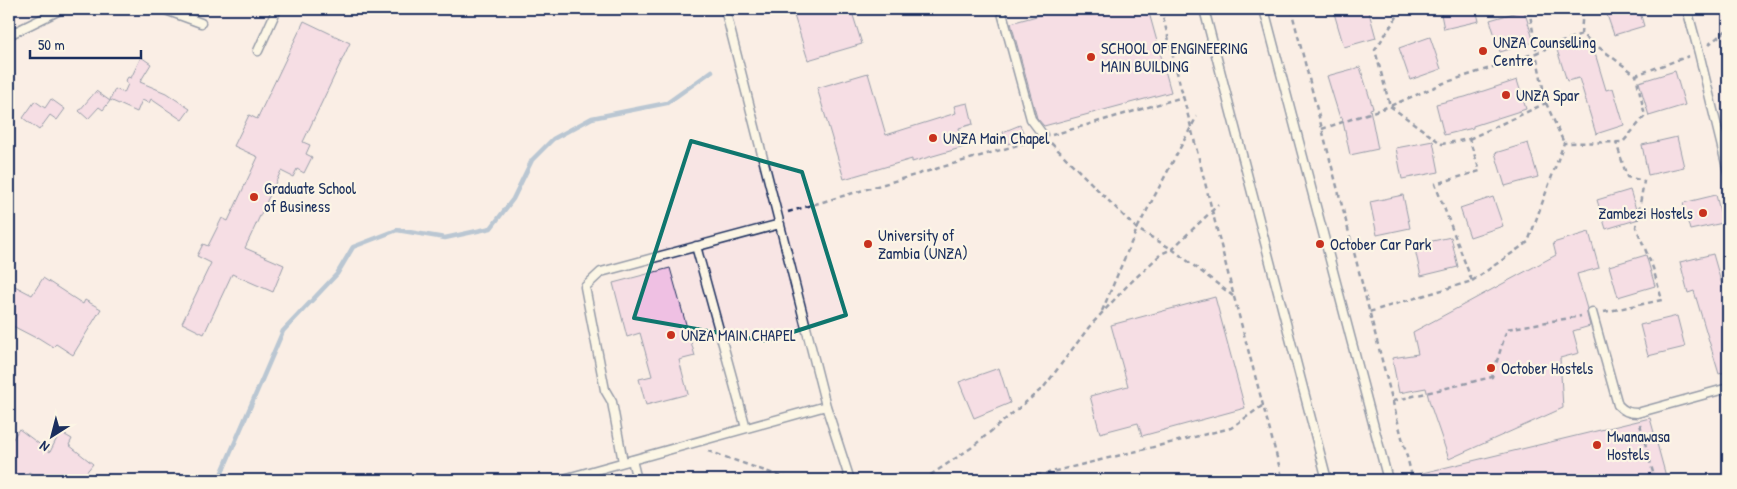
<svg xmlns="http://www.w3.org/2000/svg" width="1737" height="489" font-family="'Patrick Hand',sans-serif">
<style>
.built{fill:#f8e5e4}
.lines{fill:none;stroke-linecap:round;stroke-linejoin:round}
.stream{stroke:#6a8dbb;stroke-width:4.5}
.building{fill:#efc0e3;stroke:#1b2f5e}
.lane-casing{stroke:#1b2f5e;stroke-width:11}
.path{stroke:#1b2f5e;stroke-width:2.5;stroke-dasharray:5 4;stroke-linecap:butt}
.lane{stroke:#fcf5e5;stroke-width:8}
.marked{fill:none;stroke:#0f766e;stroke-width:4;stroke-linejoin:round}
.poi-dot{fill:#c8321e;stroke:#fcf5e5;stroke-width:2}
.labels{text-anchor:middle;stroke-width:4.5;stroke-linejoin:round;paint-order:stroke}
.poi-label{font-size:16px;fill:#1b2f5e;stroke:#fcf5e5;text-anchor:start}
</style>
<rect width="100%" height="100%" fill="#fcf5e5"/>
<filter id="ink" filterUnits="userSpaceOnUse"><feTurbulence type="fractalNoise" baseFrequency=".02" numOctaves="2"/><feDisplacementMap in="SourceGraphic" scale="10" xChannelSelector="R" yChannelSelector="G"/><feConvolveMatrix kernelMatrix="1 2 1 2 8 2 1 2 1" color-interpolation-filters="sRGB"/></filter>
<g filter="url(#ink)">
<!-- built -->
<path class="built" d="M 9,9 L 1728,9 L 1728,480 L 9,480 Z"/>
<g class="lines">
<!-- stream -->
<path class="stream" d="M 213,480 L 220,477 L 283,331 L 337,274 L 353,247 L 397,230 L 445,238 L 491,228 L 513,199 L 532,160 L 553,139 L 592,118 L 667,103 L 712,71"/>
</g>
<!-- building -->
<path class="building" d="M 792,9 L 851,9 L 862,44 L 808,60 Z
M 1062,9 L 1148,9 L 1171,92 L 1044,126 L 1037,118 L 1011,23 Z
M 1347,9 L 1368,9 L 1376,38 L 1344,47 L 1334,13 Z
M 1440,9 L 1476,9 L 1479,21 L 1444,29 Z
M 1605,9 L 1639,9 L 1644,26 L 1614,35 Z
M 1524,10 L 1534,42 L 1500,52 L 1490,20 Z
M 304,21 L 350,43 L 303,142 L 310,145 L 306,154 L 312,157 L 304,173 L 297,169 L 293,177 L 281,171 L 245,248 L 284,265 L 273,292 L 232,274 L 204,334 L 182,323 L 211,263 L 197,256 L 203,244 L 208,246 L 222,218 L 228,221 L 258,157 L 234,146 L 249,115 L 257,119 Z
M 1430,37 L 1441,69 L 1410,80 L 1399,48 Z
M 1591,40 L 1606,90 L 1613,88 L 1624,125 L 1596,134 L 1579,78 L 1567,81 L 1557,50 Z
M 141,57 L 151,64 L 140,82 L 166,93 L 190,109 L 182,120 L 151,99 L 149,103 L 142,100 L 137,112 L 110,100 L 115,89 L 124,93 L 128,84 L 125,82 L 128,77 L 131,78 Z
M 1360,67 L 1373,108 L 1370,109 L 1378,149 L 1350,155 L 1342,117 L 1340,118 L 1327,76 Z
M 1675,71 L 1685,105 L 1649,116 L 1639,82 Z
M 868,73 L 886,135 L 956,113 L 954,106 L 968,103 L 973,124 L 959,128 L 964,147 L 912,162 L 912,159 L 844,179 L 817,88 Z
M 1517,80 L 1526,109 L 1473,126 L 1473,128 L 1444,135 L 1436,104 L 1465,97 Z
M 96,91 L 110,101 L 103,110 L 99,107 L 88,119 L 79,111 Z
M 51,99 L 65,109 L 57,120 L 50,115 L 39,130 L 23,118 L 35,101 L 45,108 Z
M 1020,125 L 1025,137 L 1008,144 L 1003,132 Z
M 1677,137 L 1684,167 L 1648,175 L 1642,145 Z
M 1433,141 L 1439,172 L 1402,179 L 1396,148 Z
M 1528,143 L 1538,177 L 1505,186 L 1495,153 Z
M 1630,190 L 1639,219 L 1606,229 L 1597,200 Z
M 1403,195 L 1410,228 L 1377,235 L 1370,202 Z
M 1716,195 L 1723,223 L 1690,230 L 1683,203 Z
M 1493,197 L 1503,226 L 1470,237 L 1460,208 Z
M 1589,232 L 1599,268 L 1577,274 L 1587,309 L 1587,314 L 1590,326 L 1573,331 L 1579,353 L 1560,358 L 1563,408 L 1449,459 L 1430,404 L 1426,388 L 1399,393 L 1392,358 L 1418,354 L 1413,332 L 1556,255 L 1553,243 Z
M 1451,237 L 1458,267 L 1421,276 L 1414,245 Z
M 1713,254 L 1723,289 L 1726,288 L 1728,295 L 1728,371 L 1719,374 L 1694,291 L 1688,293 L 1680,262 Z
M 1646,255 L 1655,286 L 1618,297 L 1609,266 Z
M 670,268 L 695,356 L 679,360 L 688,394 L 646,405 L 639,379 L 652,376 L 640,333 L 627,337 L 613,283 Z
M 43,278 L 83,304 L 85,300 L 101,309 L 73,355 L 56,344 L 53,347 L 37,337 L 36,338 L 9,324 L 9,283 L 32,295 Z
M 1215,297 L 1245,408 L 1142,436 L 1138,423 L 1100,433 L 1090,396 L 1128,386 L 1111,325 Z
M 1677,316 L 1685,347 L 1648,356 L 1640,325 Z
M 999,368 L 1010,403 L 974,418 L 959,382 Z
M 1650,418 L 1667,480 L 1411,480 L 1410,476 Z
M 19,429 L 50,452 L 60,432 L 72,439 L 69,445 L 93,464 L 80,480 L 40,480 L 29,472 L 22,480 L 14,480 L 9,476 L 9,445 Z"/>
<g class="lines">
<defs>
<path id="lane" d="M 163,9 L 201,23
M 725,9 L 826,406 L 850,480
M 1001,9 L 1031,119 L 1043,135
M 1204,9 L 1327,480
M 1264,9 L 1388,480
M 1687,9 L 1699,53 L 1728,172
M 9,33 L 13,33 L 62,9
M 258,51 L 277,9
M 696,246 L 746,428
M 1592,312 L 1618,405 C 1624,411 1628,413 1637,413 L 1728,388
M 632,460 L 637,480
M 623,462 L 612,402 L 605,390 L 585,287 L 601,272 L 780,224
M 560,480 L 826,406"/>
</defs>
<!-- lane casing -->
<use href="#lane" class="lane-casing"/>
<!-- path -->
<path class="path" d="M 1161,9 L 1234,297 L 1283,480
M 1291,9 L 1413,480
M 1402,9 L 1375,50 L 1390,106 L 1444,83 L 1536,53
M 1529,9 L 1537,54
M 1581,34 L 1583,9
M 1708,45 L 1728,29
M 1546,103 L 1564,143
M 1322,129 L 1390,106 L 1442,144 L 1469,139 L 1480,171 L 1435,184 L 1472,281 L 1369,312
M 1052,135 L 1183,97
M 1469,139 L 1546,103 L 1536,53 L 1581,34 L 1636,75 L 1689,56
M 1051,143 L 1137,229 L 1172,249 L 1233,296
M 788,212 L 1035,140
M 1472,281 L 1528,242 L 1564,143 L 1623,142 L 1645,116 L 1636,75
M 1102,311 L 1137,229 L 1197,116
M 1604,312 L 1662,300 L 1653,268 L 1636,227 L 1644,181 L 1627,177 L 1616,142
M 1393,401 L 1492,377 L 1507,329 L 1581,316
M 1640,424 L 1655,480
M 708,451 L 791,480
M 923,480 L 971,448 L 1044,387 L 1089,327 L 1127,286 L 1161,254 L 1172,249 L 1218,205
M 1019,480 L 1231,428 L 1262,406"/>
<!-- lane -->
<use href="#lane" class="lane"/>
</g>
</g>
<!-- marked area -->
<path d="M0 0H1737V489H0ZM 691,141 L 802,172 L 846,315 L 765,341 L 634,318 Z" fill="#fcf5e5" fill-opacity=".55" fill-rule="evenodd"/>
<path class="marked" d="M 691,141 L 802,172 L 846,315 L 765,341 L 634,318 Z"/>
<!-- markers -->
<g class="poi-dot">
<circle cx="1483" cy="51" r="5"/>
<circle cx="1091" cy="57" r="5"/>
<circle cx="1506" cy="95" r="5"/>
<circle cx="933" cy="138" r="5"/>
<circle cx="254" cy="197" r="5"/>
<circle cx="1703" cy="213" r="5"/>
<circle cx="868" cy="244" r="5"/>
<circle cx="1320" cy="244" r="5"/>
<circle cx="671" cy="335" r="5"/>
<circle cx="1491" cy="368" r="5"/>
<circle cx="1597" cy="445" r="5"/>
</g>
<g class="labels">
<!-- poi labels -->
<g class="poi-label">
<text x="1493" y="48">UNZA Counselling<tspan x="1493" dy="18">Centre</tspan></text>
<text x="1101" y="54">SCHOOL OF ENGINEERING<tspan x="1101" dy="18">MAIN BUILDING</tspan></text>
<text x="1516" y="101">UNZA Spar</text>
<text x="943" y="144">UNZA Main Chapel</text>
<text x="264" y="194">Graduate School<tspan x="264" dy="18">of Business</tspan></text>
<text x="1693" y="219" text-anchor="end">Zambezi Hostels</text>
<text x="878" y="241">University of<tspan x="878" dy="18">Zambia (UNZA)</tspan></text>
<text x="1330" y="250">October Car Park</text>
<text x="681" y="341">UNZA MAIN CHAPEL</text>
<text x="1501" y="374">October Hostels</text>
<text x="1607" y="442">Mwanawasa<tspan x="1607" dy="18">Hostels</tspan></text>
</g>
</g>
<!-- margin -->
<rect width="1737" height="489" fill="none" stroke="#fcf5e5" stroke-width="30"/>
<rect x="15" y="15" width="1707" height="459" fill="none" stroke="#1b2f5e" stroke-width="2" filter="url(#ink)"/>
<!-- north arrow -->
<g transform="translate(52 436) rotate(216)" stroke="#fcf5e5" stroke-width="4" paint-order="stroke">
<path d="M0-4L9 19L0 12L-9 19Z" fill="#1b2f5e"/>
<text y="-8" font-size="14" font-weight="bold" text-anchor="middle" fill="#1b2f5e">N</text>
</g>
<!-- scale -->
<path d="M30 50v8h111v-8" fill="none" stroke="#1b2f5e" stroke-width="2.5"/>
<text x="38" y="50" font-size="15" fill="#1b2f5e" stroke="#fcf5e5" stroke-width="4" paint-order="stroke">50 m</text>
</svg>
